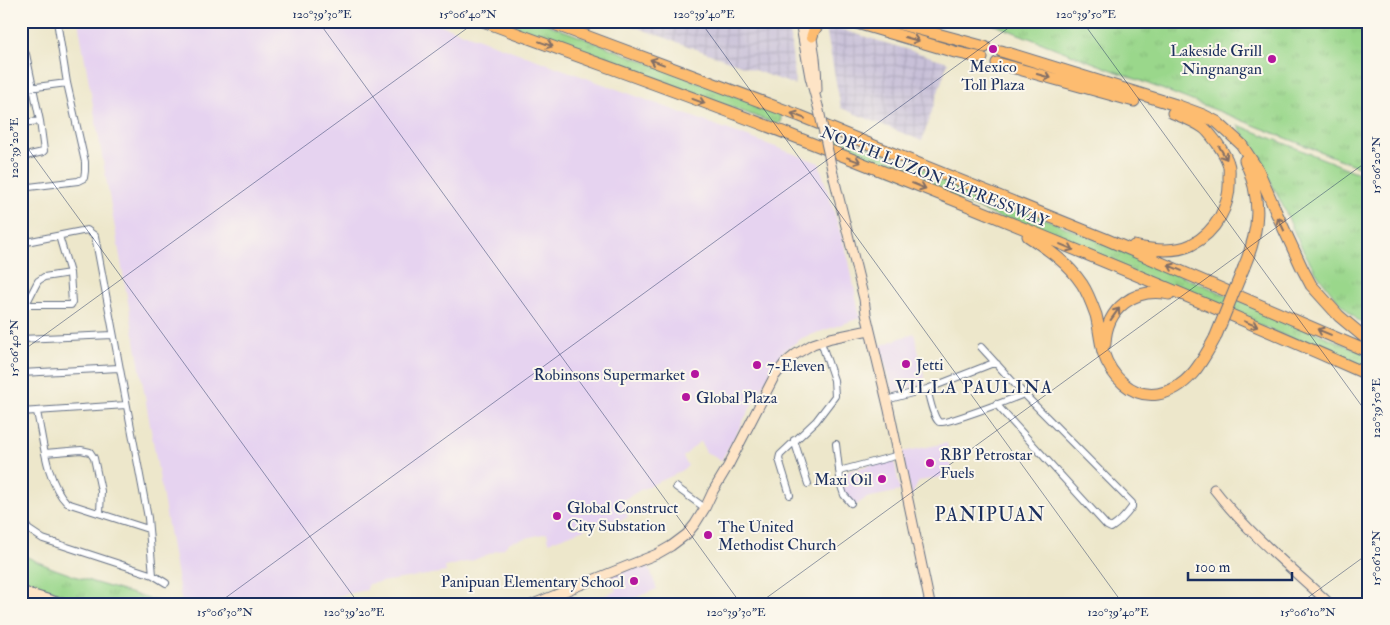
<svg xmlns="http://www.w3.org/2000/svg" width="1390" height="625" font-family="'IM FELL Double Pica',serif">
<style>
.built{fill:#e6d3f0}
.industrial{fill:url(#industrial-grid)}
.grass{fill:url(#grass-tufts);stroke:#5a8374}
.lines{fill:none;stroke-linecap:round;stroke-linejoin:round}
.minor-casing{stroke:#646f84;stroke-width:8}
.tertiary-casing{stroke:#646f84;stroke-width:9}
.secondary-casing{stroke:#646f84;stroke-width:11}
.motorway-casing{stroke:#646f84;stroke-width:13}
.minor{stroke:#fff;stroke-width:6}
.tertiary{stroke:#fff;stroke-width:8}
.secondary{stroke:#fee4c6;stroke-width:9}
.motorway{stroke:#fdbc70;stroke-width:11}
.secondary-bridge-casing{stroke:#646f84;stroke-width:11;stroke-linecap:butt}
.motorway-bridge-casing{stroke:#646f84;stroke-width:13;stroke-linecap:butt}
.secondary-bridge{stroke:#fee4c6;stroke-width:9}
.motorway-bridge{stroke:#fdbc70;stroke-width:11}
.oneway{stroke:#816e66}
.ticks{fill:none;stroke:#1b2f5e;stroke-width:1;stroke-opacity:0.45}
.poi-dot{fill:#b5179e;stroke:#fbf7ec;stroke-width:2}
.labels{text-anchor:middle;stroke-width:4;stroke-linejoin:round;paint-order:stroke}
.poi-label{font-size:16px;fill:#1b2f5e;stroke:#fbf7ec;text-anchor:start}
.street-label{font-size:16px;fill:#1b2f5e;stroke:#fbf7ec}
.neighbourhood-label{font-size:18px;letter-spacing:1px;fill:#1b2f5e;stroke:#fbf7ec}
.quarter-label{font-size:19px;letter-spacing:1px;fill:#1b2f5e;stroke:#fbf7ec}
.neatline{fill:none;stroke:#1b2f5e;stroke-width:2}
.ticks-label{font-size:12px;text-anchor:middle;fill:#1b2f5e}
</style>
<defs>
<pattern id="industrial-grid" width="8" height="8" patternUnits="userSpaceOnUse" patternTransform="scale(1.25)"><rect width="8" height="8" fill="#c8c0d8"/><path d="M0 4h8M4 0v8" fill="none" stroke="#aba5bc"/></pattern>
<pattern id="grass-tufts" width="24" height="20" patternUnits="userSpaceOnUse" patternTransform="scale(1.25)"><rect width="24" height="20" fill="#9ad78b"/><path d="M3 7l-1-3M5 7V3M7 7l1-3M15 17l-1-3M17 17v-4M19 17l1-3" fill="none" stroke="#84b97a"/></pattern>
</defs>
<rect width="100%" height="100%" fill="#fbf7ec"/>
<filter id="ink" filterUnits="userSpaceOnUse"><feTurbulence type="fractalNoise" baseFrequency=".02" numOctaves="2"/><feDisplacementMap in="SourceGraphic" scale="10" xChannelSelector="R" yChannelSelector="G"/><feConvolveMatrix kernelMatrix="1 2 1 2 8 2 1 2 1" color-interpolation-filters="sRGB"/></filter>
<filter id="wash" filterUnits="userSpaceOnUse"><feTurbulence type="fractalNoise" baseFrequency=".0096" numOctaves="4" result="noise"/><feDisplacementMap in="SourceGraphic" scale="20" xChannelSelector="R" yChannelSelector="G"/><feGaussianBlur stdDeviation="1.12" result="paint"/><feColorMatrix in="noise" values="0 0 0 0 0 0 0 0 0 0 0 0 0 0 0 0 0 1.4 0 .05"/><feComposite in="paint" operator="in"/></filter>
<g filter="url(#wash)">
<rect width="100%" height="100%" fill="#ede7cb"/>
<!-- built -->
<path class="built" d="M 78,21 L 430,21 L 819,163 L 849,261 L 860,318 L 802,338 L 784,351 L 778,358 L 721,461 L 706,452 L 700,441 L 683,457 L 688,466 L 674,475 L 640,490 L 622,501 L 628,517 L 618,522 L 612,519 L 549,542 L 547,533 L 510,542 L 504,548 L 474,560 L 445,567 L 446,572 L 368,584 L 367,590 L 336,596 L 335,602 L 326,604 L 182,604 Z
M 914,333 L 926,384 L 894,392 L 879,346 Z
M 947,443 L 953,475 L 919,481 L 911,497 L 902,452 Z
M 894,459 L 900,491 L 866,498 L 855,506 L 844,493 L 840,473 Z
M 646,559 L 657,589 L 619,604 L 595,604 L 594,600 L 616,591 L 610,573 Z"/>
<!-- industrial -->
<path class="industrial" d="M 619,21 L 789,21 L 795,85 Z
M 830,26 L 948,62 L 922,141 L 841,108 L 826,29 Z"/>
<!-- grass -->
<path class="grass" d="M 499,21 L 539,21 L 777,112 L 780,114 L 781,118 L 780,122 L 776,124 Z
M 985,21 L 1357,21 L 1365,27 L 1369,34 L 1369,171 L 1221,112 Z
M 1238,125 L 1369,177 L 1369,330 C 1340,306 1317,278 1300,244 C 1293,231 1288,216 1281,202 C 1268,176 1253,151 1238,125 Z
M 831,132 L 989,195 L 1369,355 L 1369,371 L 835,149 Z
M 21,554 C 66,577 119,589 167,604 L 88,604 L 21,579 Z"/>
</g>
<g filter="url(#ink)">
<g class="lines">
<defs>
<path id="minor" d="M 21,53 L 26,54 L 40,121 L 44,151 L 43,152 L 21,157
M 21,89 L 67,83
M 21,123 L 40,121
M 21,188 L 78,181 L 84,178 L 85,171 L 85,162 L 67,83 L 57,21
M 21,243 L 87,230 L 95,236 L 148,518 L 153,575
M 27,305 L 71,305 L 72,303 L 70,273 L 59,236
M 21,314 L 38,281 L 44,277 L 70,273
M 21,339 L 113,335
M 981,347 L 1024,394 L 1132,503 L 1132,507 C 1127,514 1119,523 1111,528 L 1107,526 L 996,404
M 21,373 L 119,368
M 927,389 C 929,396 933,418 939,422 C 945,425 1014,398 1024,394
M 886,400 L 927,389 L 991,364 L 997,364
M 21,412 L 126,405
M 37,412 C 43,439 46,482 67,503 L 148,529
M 794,440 L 808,484
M 836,444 L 841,486 L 844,495 L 851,503
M 45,453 L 81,450 L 90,452 L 94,458 L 101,491 L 100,513
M 839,471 L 899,455
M 676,487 L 705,508
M 790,495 L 779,459 L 780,455 L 816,421 L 835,396 L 834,380 L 821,342
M 21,515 L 28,529 L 43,539 L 153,575 L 166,583"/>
<path id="tertiary" d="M 1367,21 L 1369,24"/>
<path id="secondary" d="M 800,21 L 810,77 L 818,106
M 808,21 C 814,44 817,67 817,90
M 833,174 L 864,299 L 866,314 L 889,410 L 930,604
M 1214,489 C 1247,532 1290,567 1330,604
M 21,591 L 63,604
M 21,599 L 39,604
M 533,604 L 657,554 L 671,546 L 687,534 L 695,524 L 705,508 L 713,491 L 728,466 L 774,377 L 785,363 L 796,354 L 813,344 L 831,338 L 869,330"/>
<path id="motorway" d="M 483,21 C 587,60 691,96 793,136 C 987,212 1179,291 1369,375
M 546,21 L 800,116 L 1103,238 L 1369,352
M 850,21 L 955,52 L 982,58
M 889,21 L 985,47
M 812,36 L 814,30 L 821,21
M 1001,51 L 1176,105 L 1203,115 L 1217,122 L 1241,144 L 1258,170 L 1276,212 L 1302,268 L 1311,285 L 1339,316 L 1369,341
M 997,63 L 1134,101
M 1028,236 C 1049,250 1068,263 1082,284 C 1088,293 1092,304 1096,315 C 1099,327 1100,340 1103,352 C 1111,376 1131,398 1158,394 C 1188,389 1202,362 1215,338
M 1134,246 C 1152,250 1174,253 1191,245 C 1216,232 1231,205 1229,178 C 1229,173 1230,168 1228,163 C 1226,156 1221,149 1217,143 C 1213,138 1209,132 1204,128 C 1195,121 1183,117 1173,113
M 1244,267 C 1260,229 1262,198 1245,160
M 1105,344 C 1106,308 1135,287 1169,294"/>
</defs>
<!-- minor casing -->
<use href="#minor" class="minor-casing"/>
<!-- tertiary casing -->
<use href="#tertiary" class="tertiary-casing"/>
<!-- secondary casing -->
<use href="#secondary" class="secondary-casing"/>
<!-- motorway casing -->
<use href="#motorway" class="motorway-casing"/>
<!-- minor -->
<use href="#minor" class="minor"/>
<!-- tertiary -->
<use href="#tertiary" class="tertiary"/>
<!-- secondary -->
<use href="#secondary" class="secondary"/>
<!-- motorway -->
<use href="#motorway" class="motorway"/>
<defs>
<path id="secondary-bridge" d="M 818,106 L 833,174"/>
<path id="motorway-bridge" d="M 1215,338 L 1244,267"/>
</defs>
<!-- secondary-bridge casing -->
<use href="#secondary-bridge" class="secondary-bridge-casing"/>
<!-- motorway-bridge casing -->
<use href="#motorway-bridge" class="motorway-bridge-casing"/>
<!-- secondary-bridge -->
<use href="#secondary-bridge" class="secondary-bridge"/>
<!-- motorway-bridge -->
<use href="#motorway-bridge" class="motorway-bridge"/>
</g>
<!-- one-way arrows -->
<defs><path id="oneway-shaft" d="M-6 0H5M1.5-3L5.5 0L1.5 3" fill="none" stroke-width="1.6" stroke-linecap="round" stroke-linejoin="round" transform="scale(1.25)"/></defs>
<g class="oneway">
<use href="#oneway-shaft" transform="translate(912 39) rotate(16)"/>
<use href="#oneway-shaft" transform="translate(546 44) rotate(20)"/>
<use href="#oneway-shaft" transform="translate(657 62) rotate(-160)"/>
<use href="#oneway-shaft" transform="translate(1044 76) rotate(16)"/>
<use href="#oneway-shaft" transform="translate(698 101) rotate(20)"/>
<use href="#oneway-shaft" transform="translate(798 116) rotate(-159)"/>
<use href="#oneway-shaft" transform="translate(1223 153) rotate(60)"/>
<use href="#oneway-shaft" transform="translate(854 160) rotate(20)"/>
<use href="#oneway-shaft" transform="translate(919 186) rotate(22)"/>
<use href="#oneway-shaft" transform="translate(1281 224) rotate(-115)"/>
<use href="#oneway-shaft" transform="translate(1067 247) rotate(23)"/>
<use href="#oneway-shaft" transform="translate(1175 268) rotate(-157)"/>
<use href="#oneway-shaft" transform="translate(1115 314) rotate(-54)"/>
<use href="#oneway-shaft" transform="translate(1251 324) rotate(23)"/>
<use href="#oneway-shaft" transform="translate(1324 332) rotate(-157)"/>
</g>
</g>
<!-- ticks -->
<path class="ticks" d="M 318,21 L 741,604M 700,21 L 1123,604M 1082,21 L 1369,416M 21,139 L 359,604M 21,352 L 477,21M 217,604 L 1018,21M 758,604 L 1369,160M 1299,604 L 1369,553"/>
<!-- markers -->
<g class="poi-dot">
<circle cx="993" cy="49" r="5"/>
<circle cx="1272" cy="59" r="5"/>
<circle cx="906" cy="364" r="5"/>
<circle cx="757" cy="365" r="5"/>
<circle cx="695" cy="374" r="5"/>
<circle cx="686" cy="397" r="5"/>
<circle cx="930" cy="463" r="5"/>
<circle cx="882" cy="479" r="5"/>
<circle cx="557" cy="516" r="5"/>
<circle cx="708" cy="535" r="5"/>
<circle cx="634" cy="581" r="5"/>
</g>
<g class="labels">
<!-- poi labels -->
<g class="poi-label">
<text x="1262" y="56" text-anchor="end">Lakeside Grill<tspan x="1262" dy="18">Ningnangan</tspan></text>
<text x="993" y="72" text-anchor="middle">Mexico<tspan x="993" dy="18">Toll Plaza</tspan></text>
<text x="916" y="370">Jetti</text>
<text x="767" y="371">7-Eleven</text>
<text x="685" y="380" text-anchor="end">Robinsons Supermarket</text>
<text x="696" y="403">Global Plaza</text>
<text x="940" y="460">RBP Petrostar<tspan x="940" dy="18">Fuels</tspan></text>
<text x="872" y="485" text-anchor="end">Maxi Oil</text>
<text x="567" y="513">Global Construct<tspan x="567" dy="18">City Substation</tspan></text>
<text x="718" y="532">The United<tspan x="718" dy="18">Methodist Church</tspan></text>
<text x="624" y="587" text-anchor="end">Panipuan Elementary School</text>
</g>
<!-- street labels -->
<g class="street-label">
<text transform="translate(935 176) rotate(22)" y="6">NORTH LUZON EXPRESSWAY</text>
</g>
<!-- neighbourhood labels -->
<g class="neighbourhood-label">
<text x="974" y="393">VILLA PAULINA</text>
</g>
<!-- quarter labels -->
<g class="quarter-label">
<text x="990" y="521">PANIPUAN</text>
</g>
</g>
<!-- margin -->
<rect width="1390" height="625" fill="none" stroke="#fbf7ec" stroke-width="55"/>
<!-- scale -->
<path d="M1188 572v8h104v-8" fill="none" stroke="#1b2f5e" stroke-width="2.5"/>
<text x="1195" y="572" font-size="15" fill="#1b2f5e" stroke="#fbf7ec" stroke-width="4" paint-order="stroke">100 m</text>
<rect x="28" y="28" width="1334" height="570" class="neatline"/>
<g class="ticks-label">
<text x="322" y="18">120°39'30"E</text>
<text x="468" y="18">15°06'40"N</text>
<text x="704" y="18">120°39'40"E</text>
<text x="1086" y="18">120°39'50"E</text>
<text transform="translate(14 148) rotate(-90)" y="4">120°39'20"E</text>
<text transform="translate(1376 165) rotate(-90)" y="4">15°06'20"N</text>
<text transform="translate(14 348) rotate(-90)" y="4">15°06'40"N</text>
<text transform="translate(1376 408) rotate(-90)" y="4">120°39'50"E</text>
<text transform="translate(1376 558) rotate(-90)" y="4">15°06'10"N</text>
<text x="225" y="616">15°06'30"N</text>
<text x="354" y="616">120°39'20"E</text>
<text x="736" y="616">120°39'30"E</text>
<text x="1118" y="616">120°39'40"E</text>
<text x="1308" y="616">15°06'10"N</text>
</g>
</svg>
